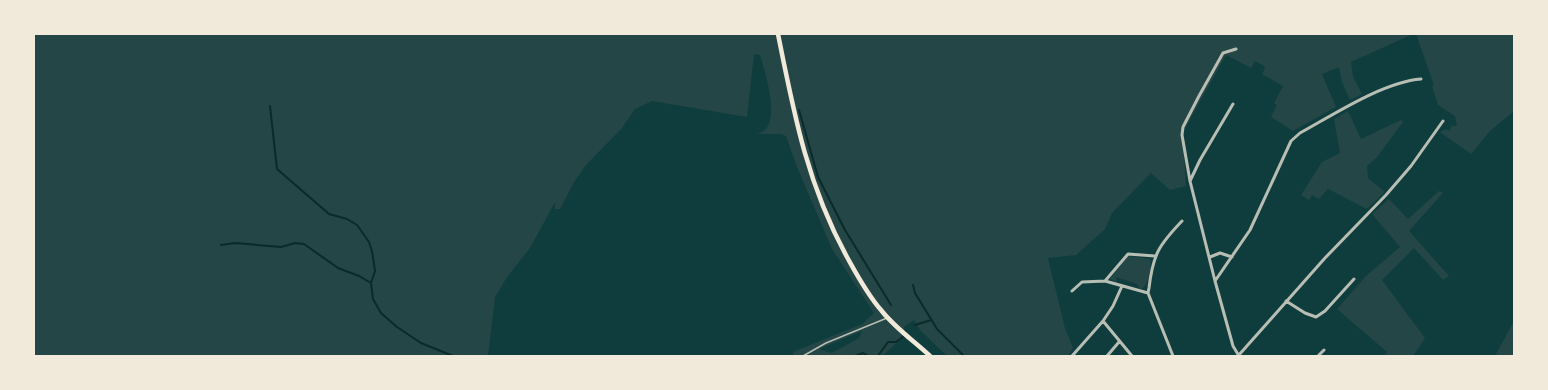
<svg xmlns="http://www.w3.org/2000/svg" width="1548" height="390" font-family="'Fira Sans Condensed',sans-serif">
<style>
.green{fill:#244646;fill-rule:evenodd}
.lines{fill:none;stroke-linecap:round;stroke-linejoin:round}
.stream{stroke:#0a2a2b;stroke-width:2}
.service{stroke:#b8beb3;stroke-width:1.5}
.minor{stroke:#b8beb3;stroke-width:3}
.secondary{stroke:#f1e9da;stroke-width:4.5}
</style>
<rect width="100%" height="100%" fill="#0f3d3e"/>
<!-- green -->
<path class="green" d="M 34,34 L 1413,34 L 1351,62 L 1353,77 L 1362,94 L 1350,100 L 1342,82 L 1339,67 L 1322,74 L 1336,107 L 1293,131 L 1271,117 L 1277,105 L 1274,103 L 1283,86 L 1262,74 L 1265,69 L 1264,66 L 1255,61 L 1251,68 L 1226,55 L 1183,132 L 1186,186 L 1170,190 L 1151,173 L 1112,213 L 1105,229 L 1076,255 L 1048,258 L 1065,328 L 1073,348 L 1068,356 L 947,356 L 920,330 L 914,320 L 905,326 L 900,340 L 882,356 L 809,356 L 810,354 L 794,356 L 793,352 L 862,324 L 874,313 L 832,249 L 797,167 L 786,136 L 781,134 L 755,134 C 785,132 765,72 760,55 L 754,54 L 747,117 L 652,101 L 635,109 L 622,128 L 586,165 L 574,182 L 560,209 L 555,209 L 555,202 L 530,248 L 507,277 L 495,297 L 488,356 L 34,356 ZM 862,331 L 859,338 L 832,353 L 819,349 Z
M 1416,34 L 1514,34 L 1514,111 L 1490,131 L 1471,154 L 1440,132 L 1446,129 L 1449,131 L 1452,126 L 1457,126 L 1455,116 L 1438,105 L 1432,86 L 1434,85 Z
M 1348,111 L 1361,139 L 1401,120 L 1403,122 L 1377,157 L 1367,166 L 1368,178 L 1385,192 L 1367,209 L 1328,189 L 1319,199 L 1312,195 L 1309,200 L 1301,195 L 1322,162 L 1340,153 L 1334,119 Z
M 1439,191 L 1443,193 L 1409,231 L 1449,276 L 1443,280 L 1414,248 L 1382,280 L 1425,338 L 1413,356 L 1384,356 L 1387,352 L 1337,309 L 1366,276 L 1400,247 L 1372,214 L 1389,199 L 1408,219 Z
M 1128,256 L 1150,259 C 1152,266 1149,282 1143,288 L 1140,289 L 1137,284 L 1116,277 L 1117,283 L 1110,279 Z
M 1514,321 L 1514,356 L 1495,356 Z"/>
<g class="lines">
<!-- stream -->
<path class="stream" d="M 270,106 L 277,169 L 329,214 L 347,219 L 357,225 L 369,242 L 372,251 L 375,271 L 371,283 L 373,299 L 381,313 L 397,327 L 421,343 L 453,356
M 799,110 L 818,177 L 845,230 L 891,305
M 221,245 L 235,243 L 281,247 L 295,243 L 304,244 L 338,268 L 359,276 L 371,283
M 913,285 L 915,293 L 937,329 L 964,356
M 915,325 L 931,320
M 855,356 L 863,353 L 868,356
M 878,356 L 888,342 L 896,342 L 904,336"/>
<!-- service -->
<path class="service" d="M 803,356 L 826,343 L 887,318"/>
<!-- minor -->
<path class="minor" d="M 1236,49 L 1223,53 L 1199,96 L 1183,127 L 1182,135 L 1190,181 L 1215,281 L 1233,346 L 1239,356
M 1190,181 L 1200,160 L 1233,104
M 1210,257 L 1220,253 L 1232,257
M 1105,281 L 1128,254 L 1155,256
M 1215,281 L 1250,230 L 1291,141 L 1300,133 C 1333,115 1383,82 1421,79
M 1072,291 L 1082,282 L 1105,281 L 1148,293
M 1286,301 L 1305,313 L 1316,317 L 1325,311 L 1354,279
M 1103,321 L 1113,306 L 1122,286
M 1072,356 L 1103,321 L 1132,356
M 1107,356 L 1119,342
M 1173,356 L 1148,293 L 1149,288 C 1153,254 1159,245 1182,221
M 1238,356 L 1325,258 L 1386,195 L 1411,166 L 1443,121
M 1318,356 L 1324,350"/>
<!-- secondary -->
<path class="secondary" d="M 778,34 C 794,114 807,184 847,257 C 857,275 867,294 881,310 C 895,328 914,341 930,356"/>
</g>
<!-- border -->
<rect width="1548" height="390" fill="none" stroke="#f1e9da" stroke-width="70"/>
</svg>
